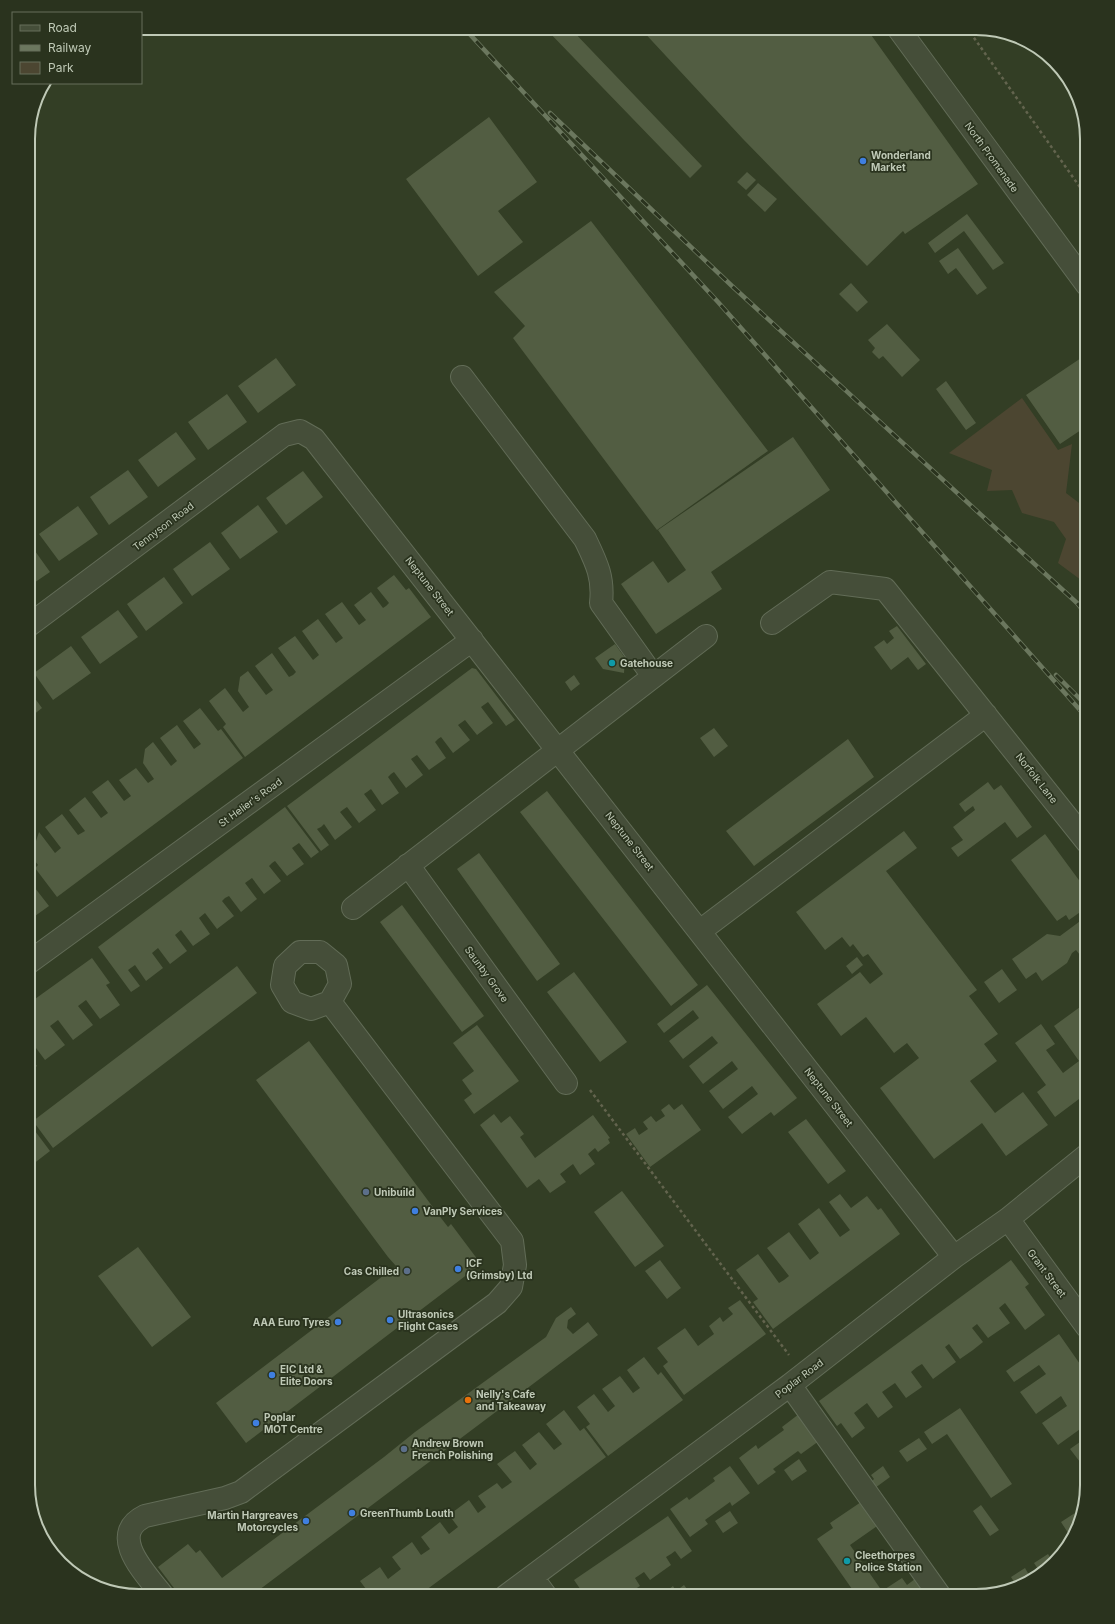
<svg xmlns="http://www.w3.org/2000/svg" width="1115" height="1624" font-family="Inter,sans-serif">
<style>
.green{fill:#4c4631}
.building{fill:#525d42}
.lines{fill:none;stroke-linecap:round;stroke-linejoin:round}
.minor-casing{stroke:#626c57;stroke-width:24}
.path{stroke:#63644e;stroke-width:2.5;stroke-dasharray:3 3;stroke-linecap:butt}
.minor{stroke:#454e39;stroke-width:22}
.rail-casing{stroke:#6b775e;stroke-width:4.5}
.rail{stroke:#2a331e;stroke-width:3;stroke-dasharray:9;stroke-linecap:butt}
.shop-dot{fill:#3f7fe0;stroke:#2a331e;stroke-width:1.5}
.culture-dot{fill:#0f9aa8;stroke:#2a331e;stroke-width:1.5}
.service-dot{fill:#5c6f8a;stroke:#2a331e;stroke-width:1.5}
.food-dot{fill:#e8710a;stroke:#2a331e;stroke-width:1.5}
.labels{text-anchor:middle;stroke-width:3.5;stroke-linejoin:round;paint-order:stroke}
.poi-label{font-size:10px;font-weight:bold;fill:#bfc9b6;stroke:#2a331e;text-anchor:start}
.street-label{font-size:10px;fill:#bfc9b6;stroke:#2a331e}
.rim{fill:none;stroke:#bfc9b6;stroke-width:2}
</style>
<rect width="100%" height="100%" fill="#333e25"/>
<!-- green -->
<path class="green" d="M 1022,398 L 1058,450 L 1072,444 L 1066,493 L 1087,509 L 1087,575 L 1081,580 L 1058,563 L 1066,539 L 1054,522 L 1022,513 L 1012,490 L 987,491 L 992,470 L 949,453 Z"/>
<!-- building -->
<path class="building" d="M 545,28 L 570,28 L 702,166 L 690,178 Z
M 640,28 L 872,28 L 869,32 L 978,184 L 905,234 L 903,231 L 867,266 L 743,139 Z
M 489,117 L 537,182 L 498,211 L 523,242 L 478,276 L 406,179 Z
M 747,172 L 756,180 L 746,190 L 737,182 Z
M 758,183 L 777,199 L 765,212 L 747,195 Z
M 967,214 L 1004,263 L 993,270 L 964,231 L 935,253 L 928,243 Z
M 591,221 L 768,451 L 657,530 L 513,338 L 525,326 L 494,292 Z
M 958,248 L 987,288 L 977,295 L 956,268 L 948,274 L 939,261 Z
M 851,283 L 868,302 L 857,312 L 839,294 Z
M 887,324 L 920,360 L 902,377 L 883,356 L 879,359 L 872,352 L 875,348 L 868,340 Z
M 1087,354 L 1087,426 L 1060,444 L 1026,395 Z
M 276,358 L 296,385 L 258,413 L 238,386 Z
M 946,381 L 976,423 L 966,430 L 936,389 Z
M 227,394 L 247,422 L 208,450 L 188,422 Z
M 176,432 L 196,459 L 158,487 L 138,460 Z
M 793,437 L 830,490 L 711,572 L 722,589 L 656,634 L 621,584 L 653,561 L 668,583 L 686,570 L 658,530 Z
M 128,470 L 148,497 L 109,525 L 90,497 Z
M 303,471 L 323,497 L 286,525 L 266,498 Z
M 258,505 L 278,532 L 240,559 L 221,533 Z
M 78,506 L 98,534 L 59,561 L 39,534 Z
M 210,542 L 230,569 L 192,596 L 173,569 Z
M 30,544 L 50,572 L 28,587 L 28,545 Z
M 394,575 L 406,590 L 409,588 L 431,617 L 245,757 L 223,727 L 226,724 L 209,701 L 225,688 L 243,712 L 249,707 L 238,691 L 240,677 L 248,671 L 266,695 L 273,690 L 255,666 L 272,653 L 289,677 L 293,675 L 296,672 L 278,648 L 295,636 L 313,660 L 319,655 L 302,631 L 318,619 L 336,643 L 343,638 L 325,614 L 342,602 L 359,625 L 366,620 L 354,605 L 371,592 L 383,608 L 386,606 L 389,603 L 377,588 Z
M 164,577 L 183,603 L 146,631 L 127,604 Z
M 118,610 L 138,637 L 100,664 L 81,637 Z
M 897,626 L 926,664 L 918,670 L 908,657 L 891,670 L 874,647 L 884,640 L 887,644 L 894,638 L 889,631 Z
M 615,644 L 625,658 L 624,673 L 603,669 L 595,658 Z
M 71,646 L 91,673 L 53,700 L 34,673 Z
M 472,668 L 476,669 L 515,720 L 506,726 L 488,702 L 481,707 L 493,723 L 477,735 L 465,720 L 458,725 L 470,740 L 453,753 L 441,737 L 438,739 L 435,742 L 446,758 L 429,770 L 417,755 L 411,759 L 423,775 L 406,788 L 394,772 L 391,774 L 388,777 L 399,793 L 382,805 L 371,789 L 367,792 L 364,794 L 376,810 L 359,823 L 347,807 L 344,809 L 340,812 L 352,827 L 335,840 L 324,824 L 321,827 L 317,829 L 329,845 L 321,851 L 287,806 Z
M 574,675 L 580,684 L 571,691 L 565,682 Z
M 28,689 L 42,708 L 28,719 Z
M 200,708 L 218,731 L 221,729 L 243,758 L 57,897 L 35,868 L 38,865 L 28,852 L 28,848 L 35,844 L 39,832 L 55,853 L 61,848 L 45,827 L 62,814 L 78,835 L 85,831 L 69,810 L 85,797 L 101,818 L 108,813 L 92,792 L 108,780 L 124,801 L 131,796 L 119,780 L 136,768 L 148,783 L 154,779 L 143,763 L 145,749 L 153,742 L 171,766 L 177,761 L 160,738 L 177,725 L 194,749 L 201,744 L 183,721 Z
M 714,728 L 728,746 L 714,757 L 700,738 Z
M 848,739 L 874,777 L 754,866 L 726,831 Z
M 988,782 L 994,790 L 1001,785 L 1032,827 L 1017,838 L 1005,822 L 958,857 L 951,848 L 963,840 L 953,827 L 975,810 L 973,806 L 965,812 L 959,804 Z
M 547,791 L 698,985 L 671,1006 L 520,812 Z
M 285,807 L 319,852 L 311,858 L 299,843 L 292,848 L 304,864 L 287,876 L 275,861 L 272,863 L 269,866 L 281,881 L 264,894 L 252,878 L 245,883 L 257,899 L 241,912 L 229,896 L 225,898 L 222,901 L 234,916 L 217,929 L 205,913 L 199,918 L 210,934 L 193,946 L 181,930 L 175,935 L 187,951 L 170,964 L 158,948 L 152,953 L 163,968 L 146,981 L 135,965 L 128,970 L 140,986 L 131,992 L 98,947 Z
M 904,831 L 917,848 L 886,871 L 977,990 L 969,996 L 998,1034 L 984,1044 L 997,1061 L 970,1081 L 995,1113 L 1023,1092 L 1048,1125 L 1006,1156 L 982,1123 L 934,1159 L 880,1088 L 919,1058 L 907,1043 L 894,1053 L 866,1017 L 841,1036 L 817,1004 L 860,972 L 870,984 L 883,974 L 868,954 L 863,957 L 853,944 L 850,947 L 842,937 L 825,950 L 796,912 Z
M 1045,834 L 1087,891 L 1087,899 L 1082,903 L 1086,908 L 1069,920 L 1066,915 L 1057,921 L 1011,860 Z
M 479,853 L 560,964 L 537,981 L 457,869 Z
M 28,879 L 49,906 L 28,921 Z
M 402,905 L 484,1016 L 462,1032 L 380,922 Z
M 1087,916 L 1087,964 L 1076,950 L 1072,953 L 1067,963 L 1042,981 L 1036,972 L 1026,979 L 1012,959 L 1047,934 L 1060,936 Z
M 857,957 L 863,965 L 852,974 L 846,966 Z
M 92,958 L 110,983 L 106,985 L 120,1005 L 100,1019 L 86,1000 L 78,1006 L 93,1025 L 73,1040 L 58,1020 L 50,1026 L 65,1045 L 45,1060 L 30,1040 L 28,1042 L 28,1004 Z
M 237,966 L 257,993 L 53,1148 L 33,1121 Z
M 1002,969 L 1017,990 L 999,1003 L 984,982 Z
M 574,972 L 627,1042 L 600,1062 L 547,992 Z
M 707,985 L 797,1098 L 774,1116 L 771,1112 L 742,1134 L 728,1117 L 758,1094 L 752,1086 L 723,1109 L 709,1091 L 738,1069 L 732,1061 L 703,1084 L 689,1066 L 718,1043 L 712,1036 L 683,1059 L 669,1041 L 699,1018 L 693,1010 L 664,1033 L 657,1024 Z
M 1080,1007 L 1087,1017 L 1087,1093 L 1055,1117 L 1037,1092 L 1046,1085 L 1015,1043 L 1041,1024 L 1055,1044 L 1046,1050 L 1063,1073 L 1079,1061 L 1054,1026 Z
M 477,1025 L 519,1081 L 474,1114 L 464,1100 L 472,1094 L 462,1080 L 474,1071 L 453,1043 Z
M 309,1041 L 441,1218 L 448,1227 L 451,1224 L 481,1264 L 246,1443 L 216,1403 L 396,1266 L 388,1257 L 256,1080 Z
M 28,1053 L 37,1066 L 28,1073 Z
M 669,1104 L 674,1110 L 682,1104 L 701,1130 L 650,1167 L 626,1134 L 635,1128 L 639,1135 L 648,1129 L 643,1122 L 651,1116 L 656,1122 L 665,1116 L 661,1110 Z
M 494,1114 L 501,1123 L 510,1116 L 524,1134 L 520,1137 L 535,1158 L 593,1115 L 610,1138 L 608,1139 L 610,1143 L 598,1152 L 595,1148 L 588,1154 L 595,1164 L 580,1175 L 573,1164 L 560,1174 L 566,1182 L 550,1193 L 539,1179 L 527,1188 L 480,1125 Z
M 806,1119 L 846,1171 L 828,1184 L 788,1132 Z
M 29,1123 L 50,1151 L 28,1168 L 28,1124 Z
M 622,1191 L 664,1246 L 635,1267 L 594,1212 Z
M 840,1194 L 851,1208 L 867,1196 L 878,1210 L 881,1208 L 900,1234 L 773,1329 L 753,1302 L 758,1299 L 736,1270 L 758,1254 L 779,1283 L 784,1280 L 789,1276 L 767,1248 L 789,1232 L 810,1260 L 819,1253 L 798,1224 L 819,1208 L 840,1237 L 850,1230 L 829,1202 Z
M 138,1247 L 191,1317 L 152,1347 L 98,1276 Z
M 660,1260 L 681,1288 L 667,1299 L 645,1271 Z
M 1011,1260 L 1029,1284 L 1025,1287 L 1045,1315 L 1025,1330 L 1005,1303 L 999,1308 L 1010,1323 L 988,1338 L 977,1324 L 972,1328 L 983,1342 L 973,1350 L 960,1359 L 949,1344 L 945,1347 L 956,1362 L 933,1379 L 922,1364 L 917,1367 L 911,1372 L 922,1387 L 906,1398 L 895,1383 L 882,1392 L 893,1407 L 878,1418 L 867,1403 L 854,1413 L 865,1428 L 852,1438 L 841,1423 L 837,1426 L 819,1401 Z
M 740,1300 L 766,1334 L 684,1395 L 663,1366 L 668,1362 L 657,1348 L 685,1328 L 698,1346 L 714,1334 L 709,1326 L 720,1317 L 723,1322 L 733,1314 L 728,1308 Z
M 571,1307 L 576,1314 L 568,1320 L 567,1328 L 573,1334 L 588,1322 L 598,1335 L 251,1596 L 180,1596 L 158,1567 L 188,1544 L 196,1553 L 200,1550 L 222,1578 L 384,1457 L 415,1432 L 546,1337 L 556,1318 Z
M 1059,1334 L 1087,1374 L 1087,1433 L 1083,1427 L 1058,1445 L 1042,1423 L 1067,1406 L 1061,1396 L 1036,1414 L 1020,1392 L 1046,1374 L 1039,1365 L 1014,1382 L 1006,1371 Z
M 644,1357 L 658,1375 L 661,1372 L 683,1400 L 608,1456 L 586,1427 L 590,1424 L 577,1407 L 594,1394 L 608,1412 L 615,1406 L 602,1389 L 620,1376 L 633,1393 L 640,1388 L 627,1370 Z
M 960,1408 L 1012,1484 L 991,1498 L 947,1434 L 932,1444 L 924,1432 Z
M 564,1410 L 580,1431 L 584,1428 L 606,1457 L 418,1596 L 366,1596 L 369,1593 L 360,1581 L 380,1567 L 388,1579 L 401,1569 L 392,1557 L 412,1542 L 421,1555 L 430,1549 L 421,1537 L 440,1522 L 449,1534 L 458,1527 L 449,1515 L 469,1500 L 478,1513 L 486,1507 L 478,1496 L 497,1483 L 502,1489 L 512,1482 L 497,1464 L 515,1451 L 530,1470 L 537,1464 L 522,1445 L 539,1432 L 554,1450 L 562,1444 L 546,1424 Z
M 799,1414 L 819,1441 L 801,1454 L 798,1451 L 773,1469 L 776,1472 L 758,1485 L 739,1458 L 756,1445 L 758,1449 L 784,1430 L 782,1427 Z
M 1087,1437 L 1087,1457 L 1080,1462 L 1070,1449 Z
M 919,1438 L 927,1449 L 907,1462 L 899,1451 Z
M 799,1459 L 807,1471 L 792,1481 L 784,1470 Z
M 730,1466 L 750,1493 L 732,1506 L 730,1502 L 705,1520 L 708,1524 L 690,1537 L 670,1509 L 687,1497 L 689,1500 L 715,1481 L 713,1478 Z
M 883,1466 L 890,1477 L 875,1488 L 871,1482 L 874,1479 L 871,1475 Z
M 864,1500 L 880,1524 L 850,1545 L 882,1591 L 902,1578 L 907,1585 L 915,1579 L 927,1596 L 842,1596 L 852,1589 L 817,1539 L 833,1528 L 830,1523 Z
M 981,1505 L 999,1530 L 990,1536 L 973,1511 Z
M 730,1511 L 738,1523 L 723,1533 L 715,1521 Z
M 1078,1511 L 1079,1513 L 1072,1539 L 1061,1522 Z
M 668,1516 L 692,1551 L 681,1559 L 675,1551 L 671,1554 L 666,1557 L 671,1565 L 650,1580 L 644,1572 L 635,1578 L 640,1586 L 629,1593 L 631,1596 L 615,1596 L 613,1593 L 609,1596 L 585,1596 L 574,1580 Z
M 1048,1554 L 1052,1560 L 1040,1572 L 1034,1563 Z
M 1025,1568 L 1032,1580 L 1016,1585 L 1011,1577 Z
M 684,1585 L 692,1596 L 660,1596 L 673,1586 L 676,1591 Z
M 352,1588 L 358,1596 L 340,1596 L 342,1594 Z"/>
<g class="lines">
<defs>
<path id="minor" d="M 898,28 L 1087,285
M 462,377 L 585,539 C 596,562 604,577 601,603 L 653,676
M 772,623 L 830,582 L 885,589 L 1087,842
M 28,626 L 284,435 L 300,431 L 314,439 L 954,1257
M 408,865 L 566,1083
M 353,908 L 706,636
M 700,931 L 986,715
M 300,952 L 320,952 L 336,965 L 340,984 L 330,1002 L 311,1009 L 292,1002 L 282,985 L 285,966 Z
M 28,963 L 472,640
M 1008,1219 L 1087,1327
M 790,1385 L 940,1596
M 532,1577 L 546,1596
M 163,1596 C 147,1575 106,1535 145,1516 L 225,1498 L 241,1492 L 497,1303 L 511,1287 L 515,1265 L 512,1241 L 330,1002
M 506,1596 L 790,1385 L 954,1257 L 1008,1219 L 1087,1155"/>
</defs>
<!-- minor casing -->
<use href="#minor" class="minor-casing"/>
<!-- path -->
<path class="path" d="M 967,28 L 1087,197
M 590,1090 L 789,1355"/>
<!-- minor -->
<use href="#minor" class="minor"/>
<defs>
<path id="rail" d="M 464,28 L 718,302 L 1087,718
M 550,113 L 732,286 L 1077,603 L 1087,615
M 1056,675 L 1087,706"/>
</defs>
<!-- rail casing -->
<use href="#rail" class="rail-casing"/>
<!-- rail -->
<use href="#rail" class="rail"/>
</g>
<!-- markers -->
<g class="shop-dot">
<circle cx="863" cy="161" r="4"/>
<circle cx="415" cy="1211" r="4"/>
<circle cx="458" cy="1269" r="4"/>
<circle cx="390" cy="1320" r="4"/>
<circle cx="338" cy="1322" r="4"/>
<circle cx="272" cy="1375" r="4"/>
<circle cx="256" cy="1423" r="4"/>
<circle cx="352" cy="1513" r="4"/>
<circle cx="306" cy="1521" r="4"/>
</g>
<g class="culture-dot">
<circle cx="612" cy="663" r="4"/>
<circle cx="847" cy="1561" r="4"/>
</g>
<g class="service-dot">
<circle cx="366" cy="1192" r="4"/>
<circle cx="407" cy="1271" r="4"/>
<circle cx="404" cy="1449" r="4"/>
</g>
<circle class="food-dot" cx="468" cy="1400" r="4"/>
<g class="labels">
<!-- poi labels -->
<g class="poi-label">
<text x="871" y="159">Wonderland<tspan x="871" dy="12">Market</tspan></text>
<text x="620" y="667">Gatehouse</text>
<text x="374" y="1196">Unibuild</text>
<text x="423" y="1215">VanPly Services</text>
<text x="466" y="1267">ICF<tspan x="466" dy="12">(Grimsby) Ltd</tspan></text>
<text x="399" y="1275" text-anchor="end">Cas Chilled</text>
<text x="398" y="1318">Ultrasonics<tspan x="398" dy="12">Flight Cases</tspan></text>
<text x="330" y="1326" text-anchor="end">AAA Euro Tyres</text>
<text x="280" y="1373">EIC Ltd &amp;<tspan x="280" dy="12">Elite Doors</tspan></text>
<text x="476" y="1398">Nelly's Cafe<tspan x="476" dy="12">and Takeaway</tspan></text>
<text x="264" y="1421">Poplar<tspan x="264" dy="12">MOT Centre</tspan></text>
<text x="412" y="1447">Andrew Brown<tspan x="412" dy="12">French Polishing</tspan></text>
<text x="360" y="1517">GreenThumb Louth</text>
<text x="298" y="1519" text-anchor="end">Martin Hargreaves<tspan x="298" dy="12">Motorcycles</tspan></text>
<text x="855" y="1559">Cleethorpes<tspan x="855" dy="12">Police Station</tspan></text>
</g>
<!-- street labels -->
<g class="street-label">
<text transform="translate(992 157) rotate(54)" y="4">North Promenade</text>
<text transform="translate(163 526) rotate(-37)" y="4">Tennyson Road</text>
<text transform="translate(430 586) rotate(52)" y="4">Neptune Street</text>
<text transform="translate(1037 778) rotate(52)" y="4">Norfolk Lane</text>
<text transform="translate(250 802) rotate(-36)" y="4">St Helier's Road</text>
<text transform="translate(630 841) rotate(52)" y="4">Neptune Street</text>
<text transform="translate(487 974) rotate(54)" y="4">Saunby Grove</text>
<text transform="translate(829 1097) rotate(52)" y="4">Neptune Street</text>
<text transform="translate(1047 1273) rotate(53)" y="4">Grant Street</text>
<text transform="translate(799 1378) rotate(-37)" y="4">Poplar Road</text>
</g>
</g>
<!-- crop -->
<path d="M0 0H1115V1624H0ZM139 35H976A104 104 0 0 1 1080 139V1485A104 104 0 0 1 976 1589H139A104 104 0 0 1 35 1485V139A104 104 0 0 1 139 35Z" fill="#2a331e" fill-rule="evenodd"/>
<path class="rim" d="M139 35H976A104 104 0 0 1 1080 139V1485A104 104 0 0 1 976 1589H139A104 104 0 0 1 35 1485V139A104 104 0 0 1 139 35Z"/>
<!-- legend -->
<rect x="12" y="12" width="130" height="72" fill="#2a331e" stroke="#666f5b"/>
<rect x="20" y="25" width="20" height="6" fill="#454e39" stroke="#666f5b"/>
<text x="48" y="32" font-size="12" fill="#bfc9b6">Road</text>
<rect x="20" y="45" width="20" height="6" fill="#6b775e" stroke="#666f5b"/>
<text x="48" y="52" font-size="12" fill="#bfc9b6">Railway</text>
<rect x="20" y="62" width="20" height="12" fill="#4c4631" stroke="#666f5b"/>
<text x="48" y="72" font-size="12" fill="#bfc9b6">Park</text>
</svg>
